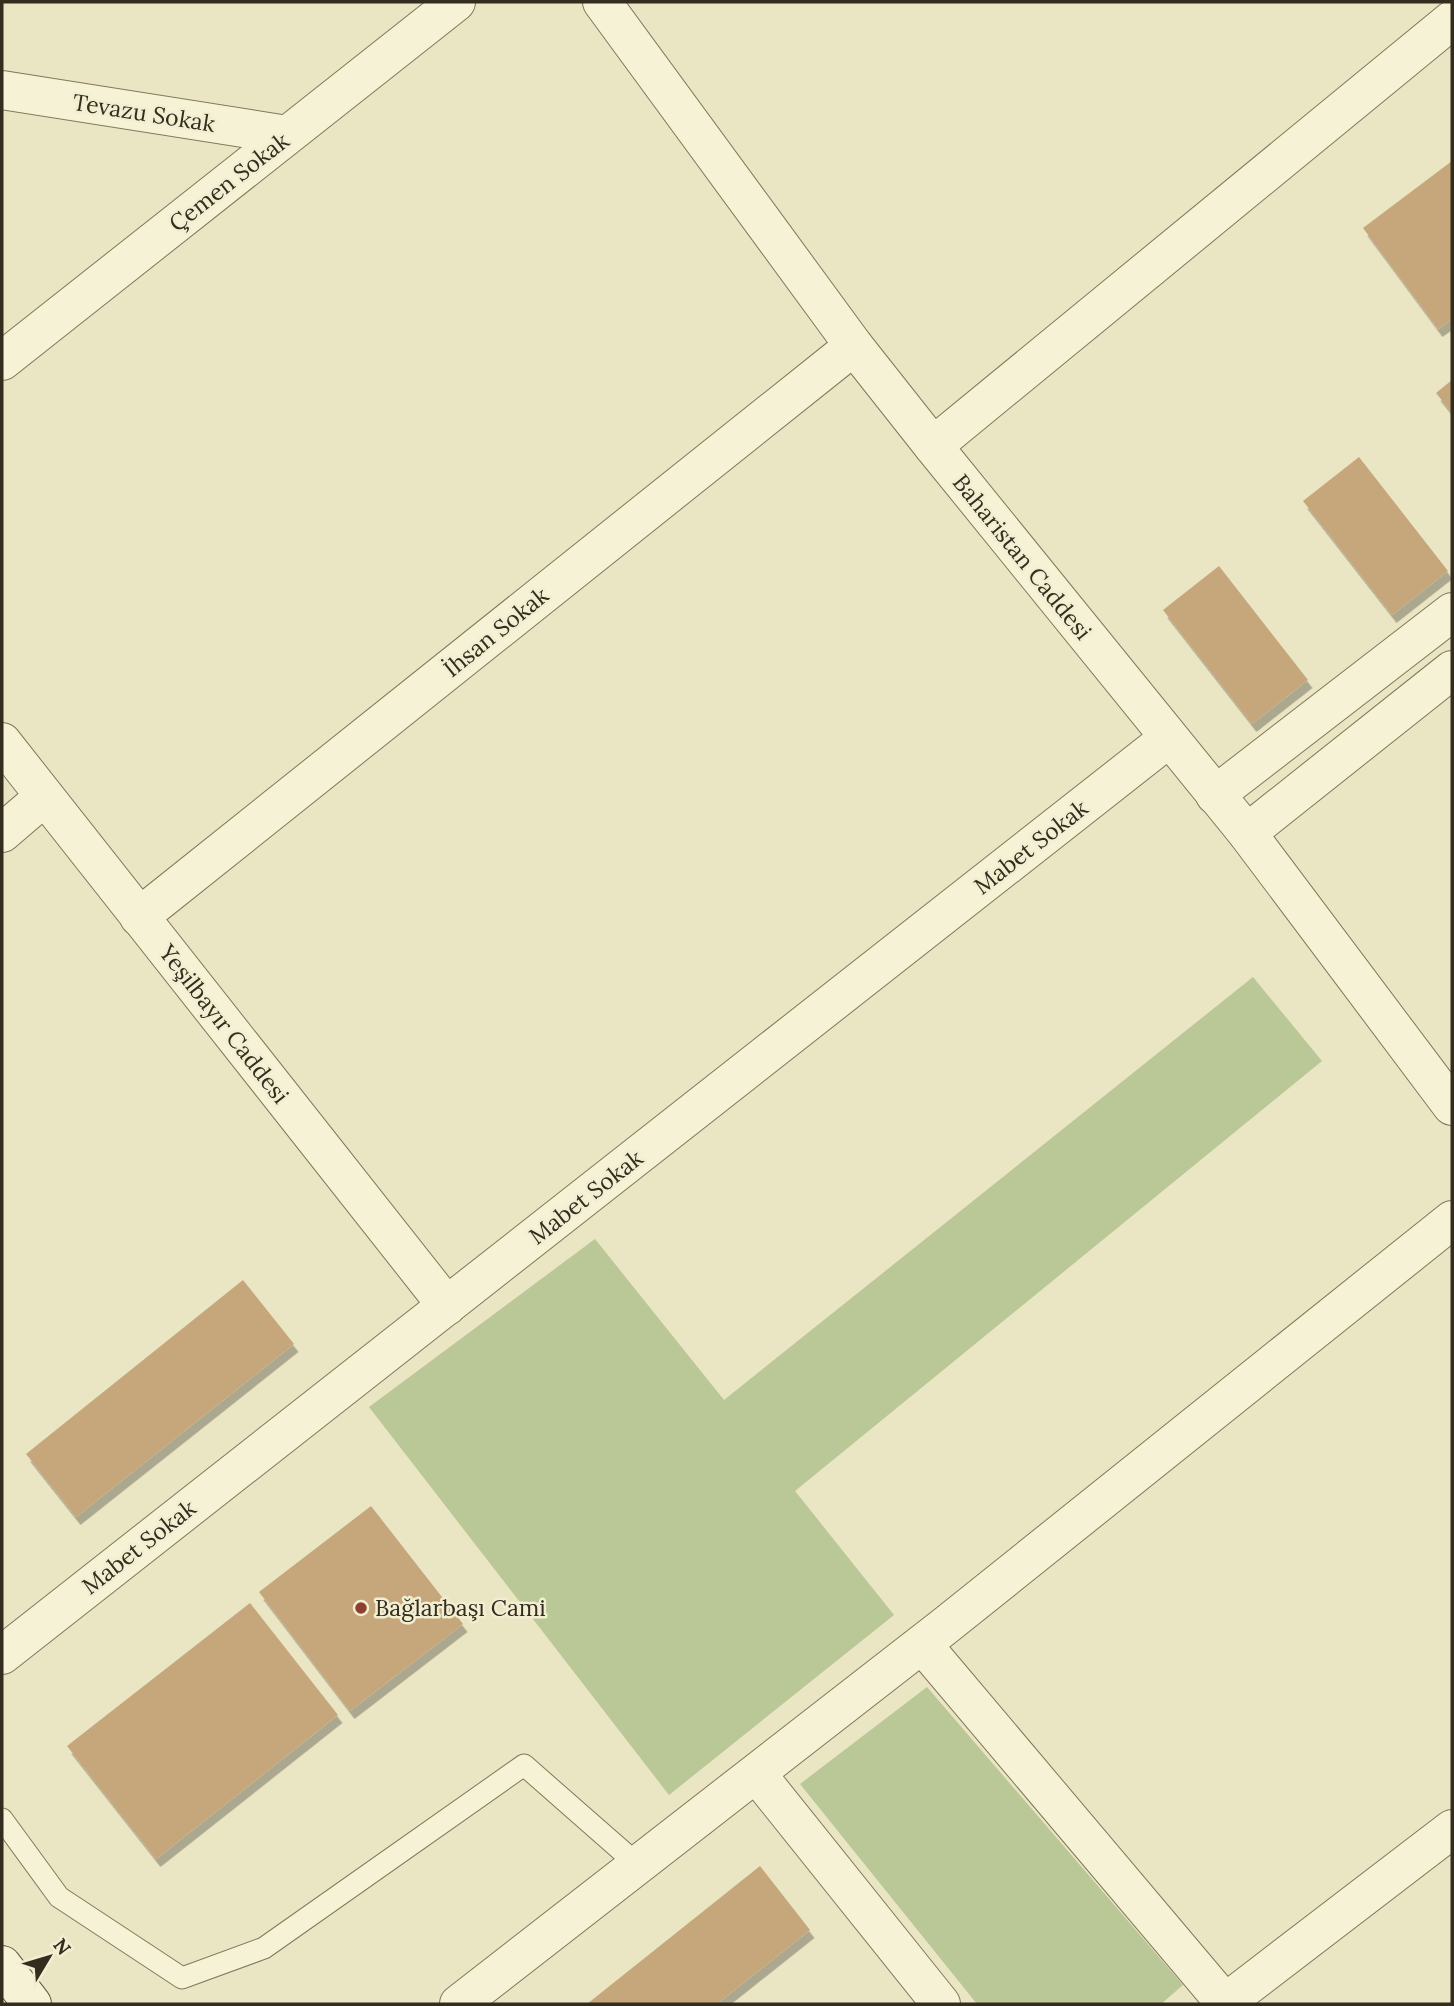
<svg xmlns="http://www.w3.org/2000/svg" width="1454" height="2006" font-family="Lora,serif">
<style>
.green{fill:#bac797}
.building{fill:#c6a77b;filter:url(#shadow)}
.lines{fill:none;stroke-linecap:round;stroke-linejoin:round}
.service-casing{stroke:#83775b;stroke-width:23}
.minor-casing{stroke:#83775b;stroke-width:40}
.tertiary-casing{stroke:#83775b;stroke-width:40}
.secondary-casing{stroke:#65583e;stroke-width:40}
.service{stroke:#f6f2d5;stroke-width:21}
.minor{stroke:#f6f2d5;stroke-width:38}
.tertiary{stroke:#f6f2d5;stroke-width:38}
.secondary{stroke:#f6f2d5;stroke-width:38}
.poi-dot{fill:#8d3f30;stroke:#f2eed1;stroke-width:2.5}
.labels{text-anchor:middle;stroke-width:5;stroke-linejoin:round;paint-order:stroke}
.street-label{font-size:23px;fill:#342c1e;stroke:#f2eed1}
.poi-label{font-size:23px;fill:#342c1e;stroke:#f2eed1;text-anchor:start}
</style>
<defs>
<filter id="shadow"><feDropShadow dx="4.5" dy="8" stdDeviation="0" flood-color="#0004"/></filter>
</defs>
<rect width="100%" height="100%" fill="#eae5c3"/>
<!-- green -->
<path class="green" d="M 1253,977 L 1322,1061 L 795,1491 L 894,1615 L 669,1795 L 369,1407 L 595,1239 L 724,1400 Z
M 927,1687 L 1183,1985 L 1161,2004 L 977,2004 L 800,1784 Z"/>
<!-- building -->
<path class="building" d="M 1452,161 L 1452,319 L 1438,329 L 1363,228 Z
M 1452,380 L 1452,413 L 1436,393 Z
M 1359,457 L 1448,571 L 1392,615 L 1303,501 Z
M 1219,566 L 1308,680 L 1252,724 L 1163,610 Z
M 243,1280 L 294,1344 L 76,1517 L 26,1454 Z
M 371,1506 L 463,1624 L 350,1711 L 259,1592 Z
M 250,1603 L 338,1715 L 156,1859 L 67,1746 Z
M 760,1866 L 810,1930 L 717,2004 L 587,2004 Z"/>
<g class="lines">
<defs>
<path id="service" d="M 2,1819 L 59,1897 L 182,1978 L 264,1948 L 524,1765 L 638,1865"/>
<path id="minor" d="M 2,90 L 287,135
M 2,361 L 456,2
M 933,446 L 1452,20
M 1215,795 L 1452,612
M 2,833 L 44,797
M 1247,833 L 1452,670
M 139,917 L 854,346
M 922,1644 L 1225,2003 L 1452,1829
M 756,1773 L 941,2004
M 459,2004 L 945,1626 L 1452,1220"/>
<path id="tertiary" d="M 602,2 L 854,346 L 933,446 L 1247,833 L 1452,1106
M 2,742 L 447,1306
M 2,1655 L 1169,738"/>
<path id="secondary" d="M 2,1965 L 32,2004"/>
</defs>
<!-- service casing -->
<use href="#service" class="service-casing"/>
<!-- minor casing -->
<use href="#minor" class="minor-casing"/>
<!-- tertiary casing -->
<use href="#tertiary" class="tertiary-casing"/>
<!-- secondary casing -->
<use href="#secondary" class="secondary-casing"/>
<!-- service -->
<use href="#service" class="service"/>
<!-- minor -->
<use href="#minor" class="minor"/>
<!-- tertiary -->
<use href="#tertiary" class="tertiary"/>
<!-- secondary -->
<use href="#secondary" class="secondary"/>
</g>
<!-- markers -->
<circle class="poi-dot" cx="361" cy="1608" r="7"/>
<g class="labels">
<!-- street labels -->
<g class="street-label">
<text transform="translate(144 113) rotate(9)" y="8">Tevazu Sokak</text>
<text transform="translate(229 182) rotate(-38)" y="8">Çemen Sokak</text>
<text transform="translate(1022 557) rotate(51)" y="8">Baharistan Caddesi</text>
<text transform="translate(496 632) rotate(-39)" y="8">İhsan Sokak</text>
<text transform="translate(1031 847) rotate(-38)" y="8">Mabet Sokak</text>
<text transform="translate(224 1024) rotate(52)" y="8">Yeşilbayır Caddesi</text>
<text transform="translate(586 1197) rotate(-38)" y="8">Mabet Sokak</text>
<text transform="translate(139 1547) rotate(-38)" y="8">Mabet Sokak</text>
</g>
<!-- poi labels -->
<g class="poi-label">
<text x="375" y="1616">Bağlarbaşı Cami</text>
</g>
</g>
<!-- border -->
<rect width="1454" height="2006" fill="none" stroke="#342c1e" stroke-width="7"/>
<!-- north arrow -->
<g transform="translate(49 1957) rotate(52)" stroke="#f2eed1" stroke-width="5" paint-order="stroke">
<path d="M0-5L12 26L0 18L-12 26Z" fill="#342c1e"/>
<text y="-10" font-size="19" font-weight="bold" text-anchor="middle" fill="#342c1e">N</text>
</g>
</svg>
